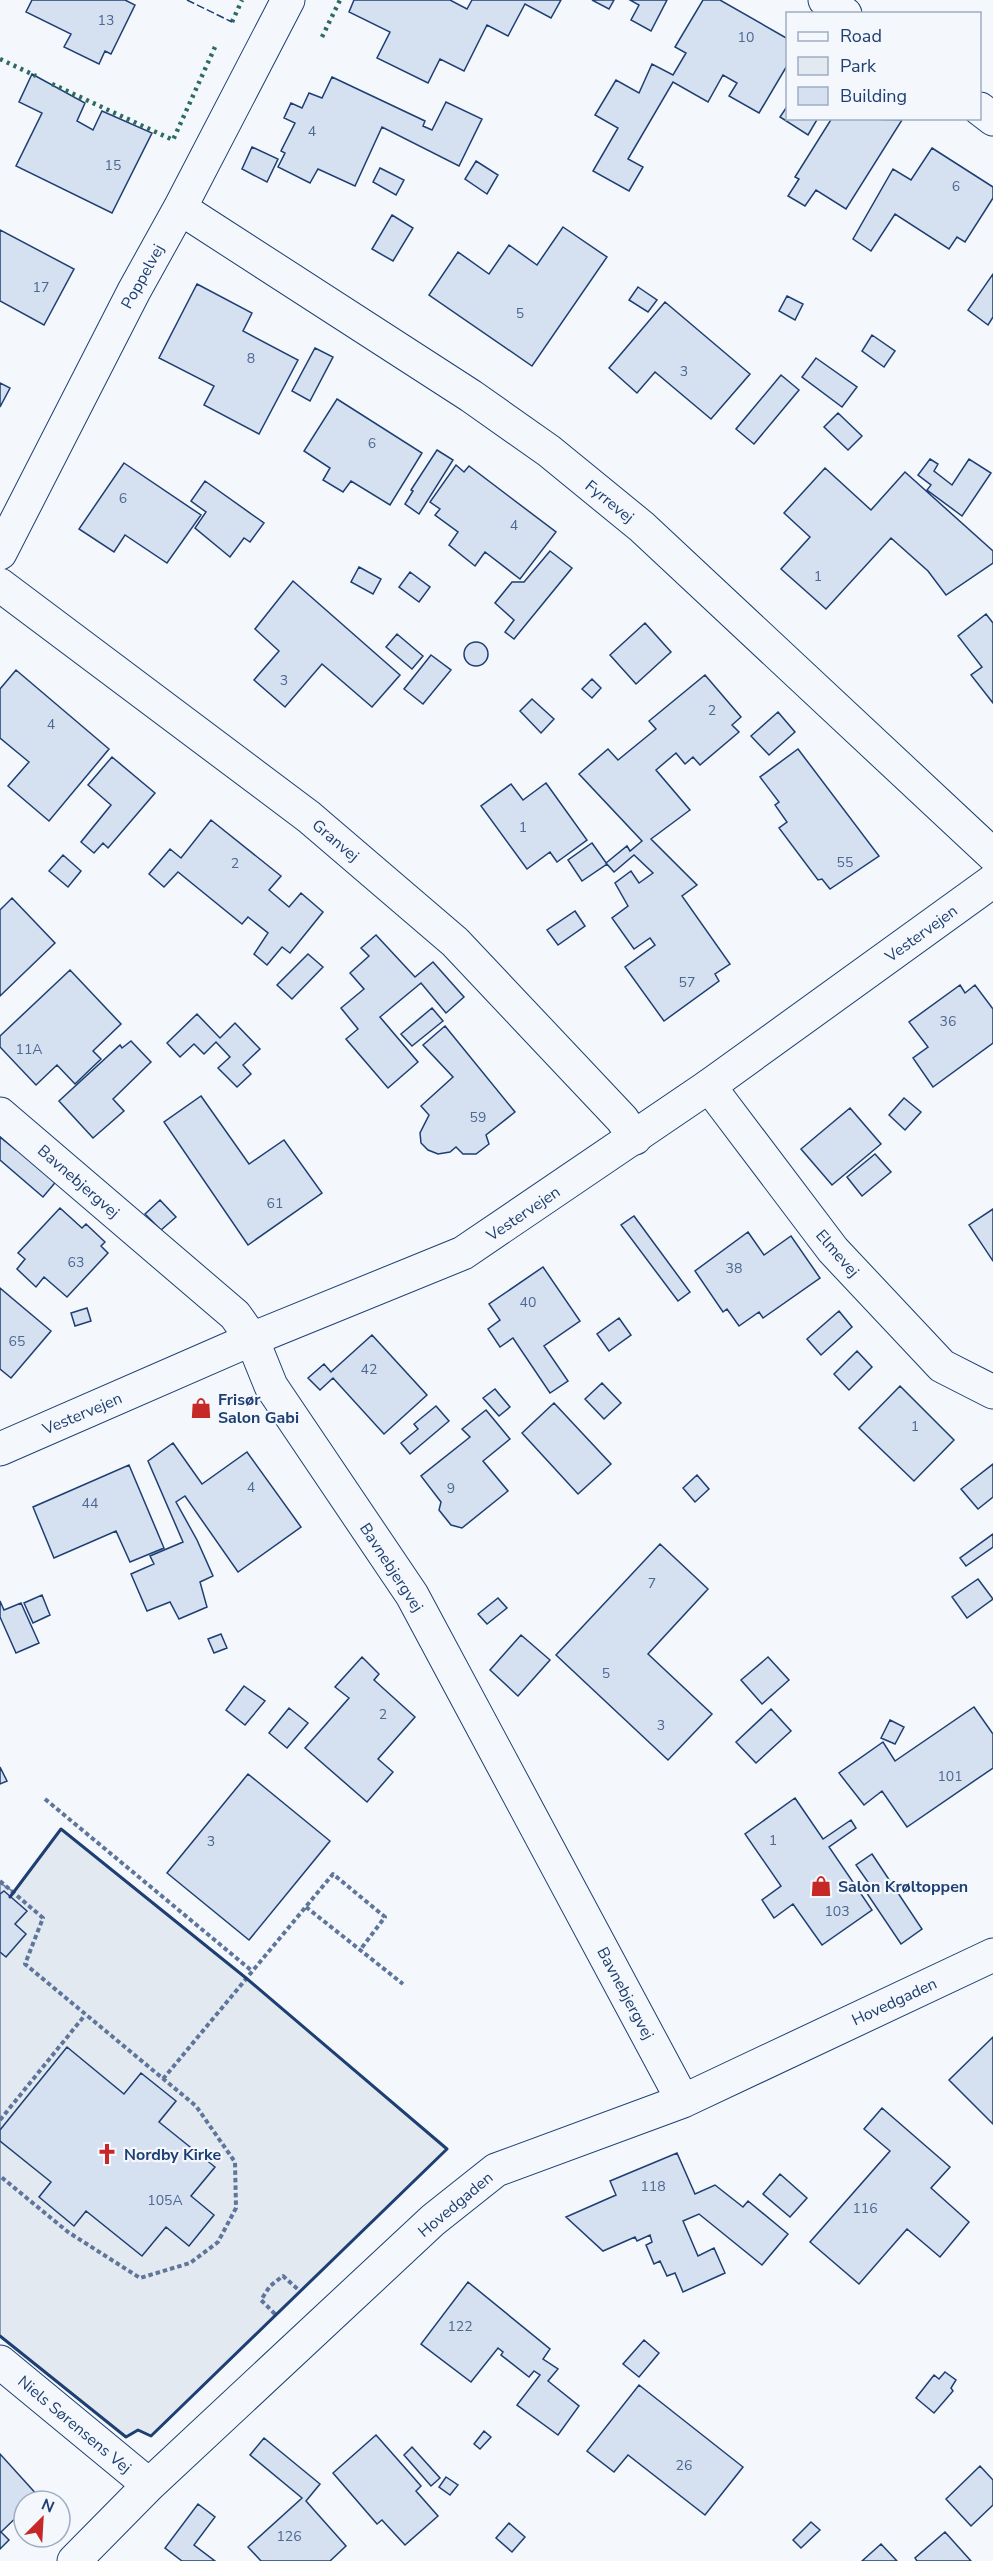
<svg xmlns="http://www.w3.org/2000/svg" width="993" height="2561" font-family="'Nunito Sans',sans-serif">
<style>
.green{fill:#e3e9f0;stroke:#687fa3;stroke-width:1.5}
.building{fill:#d5e0f0;stroke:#1d3f73;stroke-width:1.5}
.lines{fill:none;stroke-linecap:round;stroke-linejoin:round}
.street-casing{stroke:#1d3f73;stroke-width:35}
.secondary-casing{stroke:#1d3f73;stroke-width:35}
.path{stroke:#5e769c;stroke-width:4;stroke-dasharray:4.5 3;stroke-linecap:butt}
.street{stroke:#f4f7fb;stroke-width:33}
.secondary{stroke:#f4f7fb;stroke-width:33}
.hedge{stroke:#2c6c60;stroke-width:4.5;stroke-dasharray:3 4.5;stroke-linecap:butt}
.fence{stroke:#1d3f73;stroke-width:1.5;stroke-dasharray:8 3;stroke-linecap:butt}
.wall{stroke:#1d3f73;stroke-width:3}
.labels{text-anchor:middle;stroke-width:4.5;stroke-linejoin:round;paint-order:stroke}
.number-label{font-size:14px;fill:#4b6792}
.street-label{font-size:16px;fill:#1d3f73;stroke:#f4f7fb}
.poi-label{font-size:16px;font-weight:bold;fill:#1d3f73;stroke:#f4f7fb;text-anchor:start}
</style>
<rect width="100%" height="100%" fill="#f4f7fb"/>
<!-- green -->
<path class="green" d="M 61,1829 L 246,1978 L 447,2149 L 151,2436 L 138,2430 L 126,2437 L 0,2336 L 0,1883 L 14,1892 Z"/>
<!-- building -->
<path class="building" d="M 32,0 L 125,0 L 135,5 L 111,54 L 105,51 L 99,64 L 64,47 L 71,34 L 26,12 Z
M 354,0 L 450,0 L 467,9 L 472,0 L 561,0 L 551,18 L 525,4 L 508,36 L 487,25 L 464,71 L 440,59 L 428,83 L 377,58 L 390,32 L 349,12 Z
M 592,0 L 614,0 L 609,9 Z
M 630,0 L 667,0 L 651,31 L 631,20 L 639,5 Z
M 703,0 L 720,0 L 788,39 L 788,64 L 759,113 L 729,96 L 737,83 L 723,75 L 708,102 L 673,82 L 628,159 L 643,167 L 629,191 L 593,171 L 618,128 L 595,115 L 616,80 L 639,93 L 652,64 L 673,75 L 686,53 L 675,47 Z
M 32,74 L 85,103 L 77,121 L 93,130 L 102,111 L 152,133 L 112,213 L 16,166 L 42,113 L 19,102 Z
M 332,77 L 425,121 L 423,126 L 432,130 L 446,102 L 482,119 L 459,166 L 382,127 L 355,186 L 318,169 L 310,183 L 278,167 L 285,153 L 281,151 L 295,123 L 284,118 L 291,103 L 302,108 L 309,93 L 322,98 Z
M 788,105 L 788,118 L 818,118 L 808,135 L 780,117 Z
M 832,118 L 902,120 L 846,209 L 816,190 L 805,206 L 788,196 L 799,179 L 795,177 Z
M 252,147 L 278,159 L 267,182 L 242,169 Z
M 932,148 L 993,187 L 993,198 L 965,242 L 957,237 L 949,249 L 895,214 L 871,251 L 853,239 L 893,169 L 911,180 Z
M 476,161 L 498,175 L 487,194 L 465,179 Z
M 380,168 L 404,180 L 396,195 L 373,182 Z
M 392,215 L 413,228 L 393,261 L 372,249 Z
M 563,227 L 607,257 L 532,366 L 429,295 L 458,252 L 489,274 L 509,245 L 537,265 Z
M 0,230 L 74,269 L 44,325 L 0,301 Z
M 993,274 L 993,317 L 988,325 L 968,310 Z
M 197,284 L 252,313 L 243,331 L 298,360 L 259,434 L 204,405 L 214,386 L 159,358 Z
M 638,287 L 657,300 L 648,312 L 629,300 Z
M 787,296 L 803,304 L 795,320 L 779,311 Z
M 665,302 L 750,374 L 711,419 L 655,372 L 637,393 L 609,368 Z
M 872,335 L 895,351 L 884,367 L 862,351 Z
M 315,348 L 333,357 L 310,401 L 292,391 Z
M 816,358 L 857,387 L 842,407 L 802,377 Z
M 781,375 L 799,390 L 754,444 L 736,429 Z
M 0,383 L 10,388 L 0,407 Z
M 337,399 L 422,453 L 390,505 L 351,481 L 343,492 L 323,480 L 330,468 L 304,451 Z
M 838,413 L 862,436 L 848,450 L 824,427 Z
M 437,450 L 453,460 L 419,514 L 405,504 L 413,491 L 411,490 Z
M 930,459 L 938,464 L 934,471 L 952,485 L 969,459 L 991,473 L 962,516 L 927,490 L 931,485 L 918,475 Z
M 124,463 L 201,515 L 167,563 L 125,535 L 114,552 L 79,529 Z
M 456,465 L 464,472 L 469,466 L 556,532 L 520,579 L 485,552 L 475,566 L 449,545 L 458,532 L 435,515 L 440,509 L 430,502 Z
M 825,468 L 871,510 L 905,472 L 993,551 L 993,563 L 946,595 L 928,571 L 891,538 L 826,609 L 781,569 L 810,537 L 784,513 Z
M 205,481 L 264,523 L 250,542 L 244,538 L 230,557 L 195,528 L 206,512 L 191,501 Z
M 550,551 L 572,568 L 514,639 L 505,632 L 514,620 L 495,603 L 512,582 L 524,582 Z
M 359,567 L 381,579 L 373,594 L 351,582 Z
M 410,572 L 430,587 L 419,602 L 399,587 Z
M 293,581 L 400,675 L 372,707 L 322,664 L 285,707 L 254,680 L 279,651 L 255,629 Z
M 986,614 L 993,623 L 993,703 L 971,675 L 982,667 L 958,636 Z
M 645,623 L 671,652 L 636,684 L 610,655 Z
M 397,634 L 423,656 L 412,669 L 386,647 Z
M464 654a12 12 0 1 1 24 0a12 12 0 1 1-24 0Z
M 431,655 L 451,670 L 423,704 L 404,689 Z
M 16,670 L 109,749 L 49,821 L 8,786 L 29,762 L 0,738 L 0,689 Z
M 705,675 L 741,717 L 732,725 L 739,732 L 700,765 L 693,757 L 685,764 L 676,753 L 656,770 L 690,810 L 651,839 L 697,885 L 682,896 L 730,964 L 715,974 L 719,981 L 664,1021 L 625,967 L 655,945 L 650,938 L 634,949 L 612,918 L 628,906 L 615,883 L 631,871 L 639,883 L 653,873 L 634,855 L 614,872 L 606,863 L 627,846 L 630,851 L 642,841 L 579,774 L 608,749 L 618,760 L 656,729 L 649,721 Z
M 592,679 L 601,688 L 592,698 L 582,689 Z
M 532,699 L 554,719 L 541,733 L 520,711 Z
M 778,712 L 795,732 L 769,755 L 751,736 Z
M 798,749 L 879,856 L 830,889 L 822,879 L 818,880 L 779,828 L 787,822 L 775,805 L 779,802 L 760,777 Z
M 112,757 L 155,793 L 108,848 L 103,843 L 94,853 L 81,842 L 111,805 L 88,785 Z
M 546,783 L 587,840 L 557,862 L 550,852 L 527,869 L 481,806 L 511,784 L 523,800 Z
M 211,820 L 281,876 L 269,890 L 289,907 L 301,893 L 323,912 L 290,953 L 282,947 L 267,965 L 254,954 L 268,933 L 248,917 L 242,924 L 178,872 L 164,887 L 149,874 L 170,849 L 181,858 Z
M 592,843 L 607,864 L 582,881 L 568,860 Z
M 63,855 L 81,871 L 68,887 L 49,871 Z
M 12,898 L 55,943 L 0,996 L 0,910 Z
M 575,911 L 585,926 L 558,945 L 547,930 Z
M 376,935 L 415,977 L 433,962 L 464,997 L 446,1013 L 421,983 L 380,1017 L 418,1062 L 388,1088 L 346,1039 L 358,1029 L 341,1008 L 364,989 L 350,973 L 369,956 L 361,948 Z
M 308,954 L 323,967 L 292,999 L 277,985 Z
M 70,970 L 121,1024 L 93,1051 L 101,1059 L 75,1084 L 57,1065 L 36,1085 L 0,1047 L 0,1036 Z
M 960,985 L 965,993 L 975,985 L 993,1009 L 993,1043 L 933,1087 L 913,1058 L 928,1047 L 909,1022 Z
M 432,1008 L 443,1021 L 412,1046 L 401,1034 Z
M 197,1014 L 220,1038 L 235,1023 L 260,1049 L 243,1065 L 251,1074 L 237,1087 L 218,1068 L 230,1057 L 216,1042 L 204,1054 L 194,1044 L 180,1057 L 167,1043 Z
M 445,1026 L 515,1112 L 486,1135 L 489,1144 L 476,1154 L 463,1154 L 456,1147 L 450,1152 L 438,1154 L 428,1150 L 421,1143 L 420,1133 L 429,1115 L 421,1106 L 453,1077 L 423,1045 Z
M 131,1041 L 151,1062 L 113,1099 L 124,1111 L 93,1138 L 59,1101 L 120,1045 L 122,1048 Z
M 201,1096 L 249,1164 L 284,1140 L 322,1193 L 248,1245 L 164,1122 Z
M 904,1098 L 921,1112 L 905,1130 L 889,1115 Z
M 850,1108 L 881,1144 L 832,1185 L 801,1149 Z
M 0,1137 L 16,1150 L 21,1145 L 59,1178 L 43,1197 L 0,1160 Z
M 875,1154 L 891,1172 L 862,1196 L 847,1177 Z
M 160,1200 L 176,1217 L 161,1230 L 145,1214 Z
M 60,1208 L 82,1228 L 86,1224 L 105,1242 L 101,1246 L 108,1253 L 67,1297 L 44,1277 L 36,1287 L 17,1269 L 25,1259 L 18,1253 Z
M 993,1209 L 993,1261 L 969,1225 Z
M 634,1216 L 690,1292 L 678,1301 L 621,1225 Z
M 748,1232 L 764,1255 L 791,1236 L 820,1278 L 763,1318 L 759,1312 L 739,1326 L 727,1309 L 723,1312 L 695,1271 Z
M 543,1267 L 580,1321 L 544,1346 L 568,1381 L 550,1393 L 513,1338 L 500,1347 L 488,1329 L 500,1320 L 489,1304 Z
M 0,1288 L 51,1331 L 11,1378 L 0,1369 Z
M 87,1308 L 91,1321 L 75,1326 L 71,1313 Z
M 839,1311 L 852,1327 L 821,1355 L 807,1339 Z
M 619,1318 L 631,1335 L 609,1351 L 597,1334 Z
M 372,1335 L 427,1395 L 384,1434 L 333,1378 L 320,1390 L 308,1378 L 324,1364 L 331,1372 Z
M 857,1351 L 872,1367 L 849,1390 L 834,1374 Z
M 602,1383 L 621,1403 L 604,1419 L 585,1399 Z
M 900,1386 L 954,1440 L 914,1481 L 859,1428 Z
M 495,1389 L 510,1407 L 499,1416 L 483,1398 Z
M 554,1403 L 611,1464 L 578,1494 L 522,1433 Z
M 436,1406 L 449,1421 L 410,1454 L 401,1443 L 418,1429 L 414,1424 Z
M 486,1410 L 510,1439 L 483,1461 L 508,1491 L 462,1528 L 451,1525 L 439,1510 L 441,1502 L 421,1476 L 470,1437 L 462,1429 Z
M 173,1443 L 202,1484 L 247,1452 L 301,1527 L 238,1572 L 185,1496 L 176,1502 L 197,1540 L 213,1576 L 200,1582 L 207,1607 L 179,1619 L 170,1602 L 147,1611 L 131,1574 L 154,1564 L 150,1556 L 183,1542 L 148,1461 Z
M 993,1464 L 993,1497 L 978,1509 L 961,1489 Z
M 129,1465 L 164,1548 L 130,1562 L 116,1531 L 54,1558 L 33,1507 Z
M 697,1475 L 709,1489 L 695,1502 L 683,1488 Z
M 993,1534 L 993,1547 L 966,1566 L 960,1558 Z
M 660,1544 L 708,1589 L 648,1654 L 712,1714 L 668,1760 L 556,1655 Z
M 978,1579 L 993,1599 L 967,1618 L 952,1597 Z
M 42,1595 L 50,1615 L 33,1623 L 24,1603 Z
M 498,1598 L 507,1608 L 487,1624 L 478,1614 Z
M 0,1601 L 4,1610 L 21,1603 L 39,1643 L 16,1653 L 0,1617 Z
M 221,1634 L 227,1648 L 214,1653 L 208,1639 Z
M 521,1635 L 550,1660 L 518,1696 L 490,1670 Z
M 362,1657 L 379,1674 L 374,1680 L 415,1717 L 378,1759 L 393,1772 L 367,1802 L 305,1748 L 349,1698 L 335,1687 Z
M 768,1657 L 789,1680 L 762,1704 L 741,1680 Z
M 244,1686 L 265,1701 L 245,1725 L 226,1710 Z
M 974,1707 L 993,1734 L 993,1768 L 907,1827 L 882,1791 L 864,1805 L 839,1773 L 883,1742 L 895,1761 Z
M 289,1708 L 308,1723 L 287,1748 L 269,1733 Z
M 771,1709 L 791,1731 L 756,1763 L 736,1742 Z
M 890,1720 L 904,1727 L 895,1744 L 881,1738 Z
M 0,1767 L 7,1781 L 0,1784 Z
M 248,1774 L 330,1841 L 249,1940 L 167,1873 Z
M 795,1798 L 823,1839 L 851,1820 L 856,1828 L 829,1847 L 872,1910 L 822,1945 L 793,1904 L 774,1918 L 762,1900 L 781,1886 L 745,1834 Z
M 872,1854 L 922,1929 L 901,1944 L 862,1886 L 868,1882 L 856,1865 Z
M 4,1891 L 27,1911 L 15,1924 L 26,1934 L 6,1957 L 0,1952 L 0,1894 Z
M 993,2037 L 993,2124 L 949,2080 Z
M 67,2047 L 124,2094 L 141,2073 L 176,2101 L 159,2122 L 215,2167 L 191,2196 L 214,2215 L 189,2246 L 166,2227 L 142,2256 L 86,2211 L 74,2226 L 39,2197 L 51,2182 L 0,2141 L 0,2130 Z
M 882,2108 L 950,2167 L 931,2188 L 969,2222 L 940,2257 L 907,2229 L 859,2284 L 810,2242 L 890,2151 L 864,2129 Z
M 677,2153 L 695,2194 L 715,2185 L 743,2207 L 748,2201 L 788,2234 L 762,2265 L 699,2214 L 683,2221 L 698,2256 L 714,2248 L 725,2273 L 683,2292 L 675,2273 L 667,2276 L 660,2261 L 654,2264 L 646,2245 L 652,2242 L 650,2235 L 637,2241 L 635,2237 L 603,2251 L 566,2217 L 616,2195 L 610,2181 Z
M 780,2174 L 807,2198 L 790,2217 L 763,2194 Z
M 468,2282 L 550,2349 L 543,2359 L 558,2369 L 548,2381 L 579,2406 L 558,2435 L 517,2405 L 540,2375 L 534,2371 L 529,2377 L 501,2355 L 503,2352 L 498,2348 L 471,2382 L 421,2344 Z
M 644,2340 L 659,2353 L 639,2377 L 623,2364 Z
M 945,2372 L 956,2380 L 951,2388 L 953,2391 L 934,2413 L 916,2398 L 934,2375 L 939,2379 Z
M 639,2385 L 743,2467 L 705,2515 L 628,2455 L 614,2472 L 587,2451 Z
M 484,2431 L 491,2437 L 480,2449 L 474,2444 Z
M 376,2435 L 421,2486 L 416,2491 L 438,2516 L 405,2545 L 382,2520 L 377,2524 L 333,2473 Z
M 264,2438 L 320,2484 L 306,2501 L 346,2546 L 330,2561 L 261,2561 L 248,2547 L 302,2498 L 250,2455 Z
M 412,2447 L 440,2478 L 431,2486 L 404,2455 Z
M 0,2454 L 39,2497 L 34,2501 L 24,2501 L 24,2510 L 1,2532 L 9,2540 L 0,2549 Z
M 980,2466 L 993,2480 L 993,2505 L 971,2526 L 946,2499 Z
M 446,2477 L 458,2485 L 450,2495 L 439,2487 Z
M 198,2504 L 215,2517 L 194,2545 L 215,2561 L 182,2561 L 165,2548 Z
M 811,2522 L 820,2530 L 801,2548 L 793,2540 Z
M 509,2523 L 525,2537 L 512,2552 L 496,2538 Z
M 945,2532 L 971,2561 L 917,2561 L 915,2558 Z
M 881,2544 L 897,2561 L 862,2561 Z"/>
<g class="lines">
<defs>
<path id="street" d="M 825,0 L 845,14
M 980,109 L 993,119
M 180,208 L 471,396 L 549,451 L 642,527 L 993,855
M 0,553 L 134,291 L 180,208 L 288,0
M 0,585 L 309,817 L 455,942 L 622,1119 L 635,1138
M 709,1086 L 833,1250 L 942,1366 L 993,1392
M 0,1114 L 235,1315 L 252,1339 L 271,1386 L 412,1595 L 683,2101
M 0,2362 L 149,2485
M 74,2561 L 149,2485 L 433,2220 L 496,2170 L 683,2101 L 993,1955"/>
<path id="secondary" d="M 0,1449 L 252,1339 L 463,1253 L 709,1086 L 993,881"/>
</defs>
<!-- street casing -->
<use href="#street" class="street-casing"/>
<!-- secondary casing -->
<use href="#secondary" class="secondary-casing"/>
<!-- path -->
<path class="path" d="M 45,1799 L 252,1971
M 0,1881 L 43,1918 L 25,1964 L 196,2106 L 235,2162 L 236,2208 L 218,2242 L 190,2263 L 140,2278 L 68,2232 L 0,2176
M 306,1907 L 403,1984
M 163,2079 L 333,1874 L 385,1917 L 360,1950
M 0,2120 L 85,2015
M 275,2314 L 261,2300 L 270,2286 L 283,2276 L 301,2292"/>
<!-- street -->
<use href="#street" class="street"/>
<!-- secondary -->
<use href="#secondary" class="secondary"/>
<!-- hedge -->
<path class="hedge" d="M 232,22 L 242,0
M 322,37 L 340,0
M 0,59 L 36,76
M 52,84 L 173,140 L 215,47"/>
<!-- fence -->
<path class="fence" d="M 187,0 L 232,22"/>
<!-- wall -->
<path class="wall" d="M 0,2336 L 126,2437 L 138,2430 L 151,2436 L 447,2149 L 246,1978 L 61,1829 L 10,1897"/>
</g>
<!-- icons -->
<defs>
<symbol id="shop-bare" viewBox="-9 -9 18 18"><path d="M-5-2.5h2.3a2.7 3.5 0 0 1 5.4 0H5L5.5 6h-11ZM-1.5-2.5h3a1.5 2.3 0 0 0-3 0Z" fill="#c62828" stroke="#f4f7fb" stroke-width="2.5" paint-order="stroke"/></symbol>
<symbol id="church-bare" viewBox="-9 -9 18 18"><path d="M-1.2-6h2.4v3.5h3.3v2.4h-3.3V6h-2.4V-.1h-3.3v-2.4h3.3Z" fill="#c62828" stroke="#f4f7fb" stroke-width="2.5" paint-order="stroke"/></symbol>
</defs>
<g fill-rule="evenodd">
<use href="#shop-bare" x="186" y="1393" width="30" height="30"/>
<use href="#shop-bare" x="806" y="1871" width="30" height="30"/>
<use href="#church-bare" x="92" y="2139" width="30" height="30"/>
</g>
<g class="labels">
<!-- number labels -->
<g class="number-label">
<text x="106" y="25">13</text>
<text x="746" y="42">10</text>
<text x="312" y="136">4</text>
<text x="113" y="170">15</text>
<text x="956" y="191">6</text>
<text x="41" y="292">17</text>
<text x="520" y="318">5</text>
<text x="251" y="363">8</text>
<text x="684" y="376">3</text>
<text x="372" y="448">6</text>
<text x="123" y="503">6</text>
<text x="514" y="530">4</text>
<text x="818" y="581">1</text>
<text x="284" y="685">3</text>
<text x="712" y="715">2</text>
<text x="51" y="729">4</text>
<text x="523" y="832">1</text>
<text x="845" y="867">55</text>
<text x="235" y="868">2</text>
<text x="687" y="987">57</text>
<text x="948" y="1026">36</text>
<text x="29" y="1054">11A</text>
<text x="478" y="1122">59</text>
<text x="275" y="1208">61</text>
<text x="76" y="1267">63</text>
<text x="734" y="1273">38</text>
<text x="528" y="1307">40</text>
<text x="17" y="1346">65</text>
<text x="369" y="1374">42</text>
<text x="915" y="1431">1</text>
<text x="251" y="1492">4</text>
<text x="451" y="1493">9</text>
<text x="90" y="1508">44</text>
<text x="652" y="1588">7</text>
<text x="606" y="1678">5</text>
<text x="383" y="1719">2</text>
<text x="661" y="1730">3</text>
<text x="950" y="1781">101</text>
<text x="773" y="1845">1</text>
<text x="211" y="1846">3</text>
<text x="837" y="1916">103</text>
<text x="653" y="2191">118</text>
<text x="165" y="2205">105A</text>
<text x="865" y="2213">116</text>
<text x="460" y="2331">122</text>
<text x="684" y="2470">26</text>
<text x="289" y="2541">126</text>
</g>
<!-- street labels -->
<g class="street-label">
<text transform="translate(142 276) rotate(-61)" y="6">Poppelvej</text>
<text transform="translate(610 501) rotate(39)" y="6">Fyrrevej</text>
<text transform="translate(336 840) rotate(40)" y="6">Granvej</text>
<text transform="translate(921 933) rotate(-36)" y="6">Vestervejen</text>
<text transform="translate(79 1181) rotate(41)" y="6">Bavnebjergvej</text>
<text transform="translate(523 1213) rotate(-34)" y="6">Vestervejen</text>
<text transform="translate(838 1253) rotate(49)" y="6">Elmevej</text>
<text transform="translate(82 1413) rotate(-23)" y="6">Vestervejen</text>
<text transform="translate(392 1567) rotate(57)" y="6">Bavnebjergvej</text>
<text transform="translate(626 1993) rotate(62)" y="6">Bavnebjergvej</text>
<text transform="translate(894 2001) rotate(-25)" y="6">Hovedgaden</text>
<text transform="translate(455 2204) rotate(-40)" y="6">Hovedgaden</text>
<text transform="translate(75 2424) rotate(40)" y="6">Niels Sørensens Vej</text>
</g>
<!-- poi labels -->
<g class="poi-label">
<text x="218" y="1405">Frisør<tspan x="218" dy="18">Salon Gabi</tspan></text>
<text x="838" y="1892">Salon Krøltoppen</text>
<text x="124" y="2160">Nordby Kirke</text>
</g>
</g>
<!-- legend -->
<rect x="786" y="12" width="195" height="108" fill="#f4f7fb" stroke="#9eadc5" stroke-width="1.5"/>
<rect x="798" y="32" width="30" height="9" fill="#f4f7fb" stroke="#9eadc5" stroke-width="1.5"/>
<text x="840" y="42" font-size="18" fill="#1d3f73">Road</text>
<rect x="798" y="57" width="30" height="18" fill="#e3e9f0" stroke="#9eadc5" stroke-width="1.5"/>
<text x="840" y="72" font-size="18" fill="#1d3f73">Park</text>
<rect x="798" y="87" width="30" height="18" fill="#d5e0f0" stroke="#9eadc5" stroke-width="1.5"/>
<text x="840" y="102" font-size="18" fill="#1d3f73">Building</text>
<!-- north arrow -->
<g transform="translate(42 2519) rotate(24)"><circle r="28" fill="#f4f7fb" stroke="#9eadc5" stroke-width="1.5"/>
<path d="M0-4.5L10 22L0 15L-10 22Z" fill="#c62828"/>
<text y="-9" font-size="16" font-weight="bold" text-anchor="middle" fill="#1d3f73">N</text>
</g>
</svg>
